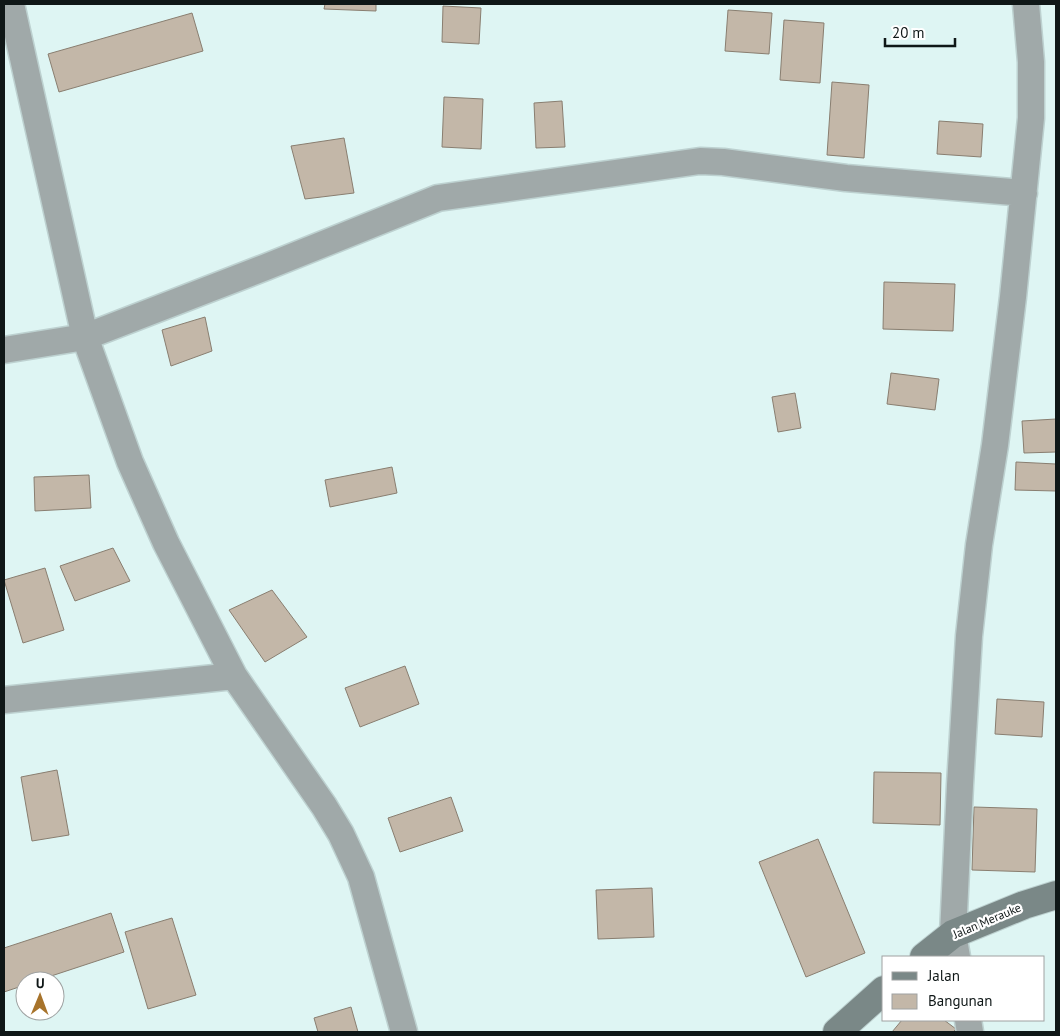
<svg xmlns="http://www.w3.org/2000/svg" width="1060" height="1036" font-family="'PT Sans',sans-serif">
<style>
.building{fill:#c3b7a8;stroke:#897e70}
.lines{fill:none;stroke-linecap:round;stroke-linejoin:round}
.street-casing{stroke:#bdd1d0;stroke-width:29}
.secondary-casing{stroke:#bdd1d0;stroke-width:30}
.street{stroke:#a0a9a9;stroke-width:26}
.secondary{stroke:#7a8887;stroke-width:28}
.labels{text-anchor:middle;stroke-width:4.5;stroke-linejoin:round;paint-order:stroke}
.street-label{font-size:12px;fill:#0f1717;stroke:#fff}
</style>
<rect width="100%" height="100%" fill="#def5f3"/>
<!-- building -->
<path class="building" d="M 325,4 L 376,4 L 376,11 L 324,9 Z
M 443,6 L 481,8 L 479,44 L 442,42 Z
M 728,10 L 772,13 L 769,54 L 725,51 Z
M 192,13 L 203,51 L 59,92 L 48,54 Z
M 784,20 L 824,23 L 820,83 L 780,80 Z
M 832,82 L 869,85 L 864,158 L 827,155 Z
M 444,97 L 483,99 L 481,149 L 442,147 Z
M 562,101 L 565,147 L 536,148 L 534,103 Z
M 939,121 L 983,124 L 981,157 L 937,154 Z
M 344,138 L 354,193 L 305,199 L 291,146 Z
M 884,282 L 955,284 L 953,331 L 883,329 Z
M 205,317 L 212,351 L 171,366 L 162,330 Z
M 891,373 L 939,379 L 935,410 L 887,404 Z
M 795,393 L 801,428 L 778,432 L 772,397 Z
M 1056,419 L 1056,452 L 1024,453 L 1022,421 Z
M 1016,462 L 1056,464 L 1056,491 L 1015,490 Z
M 392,467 L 397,493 L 330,507 L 325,480 Z
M 89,475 L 91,508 L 35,511 L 34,477 Z
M 113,548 L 130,581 L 75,601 L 60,566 Z
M 45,568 L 64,630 L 23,643 L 4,580 Z
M 272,590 L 307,637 L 265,662 L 229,610 Z
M 405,666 L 419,704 L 360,727 L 345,688 Z
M 997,699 L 1044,702 L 1042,737 L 995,734 Z
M 57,770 L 69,835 L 32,841 L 21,777 Z
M 874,772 L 941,773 L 940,825 L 873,823 Z
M 451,797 L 463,831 L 400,852 L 388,818 Z
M 974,807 L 1037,809 L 1035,872 L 972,870 Z
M 818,839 L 865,953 L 806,977 L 759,862 Z
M 652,888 L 654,937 L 598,939 L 596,890 Z
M 111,913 L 124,952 L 36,981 L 25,981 L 25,985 L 4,992 L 4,948 Z
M 172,918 L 196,995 L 148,1009 L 125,932 Z
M 351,1007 L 358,1032 L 318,1032 L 314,1018 Z
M 902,1020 L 944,1020 L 956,1029 L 953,1032 L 892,1032 Z"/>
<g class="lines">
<defs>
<path id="street" d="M 11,4 L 85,337 L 130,462 L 166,543 L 234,676 L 324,806 L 341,834 L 361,877 L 404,1032
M 4,350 L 85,337 L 266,267 L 438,198 L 700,161 L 723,162 L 846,178 L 1024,193
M 4,700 L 234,676
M 957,957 L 953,934 L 960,785 L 969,636 L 979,545 L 995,445 L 1013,297 L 1031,118 L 1031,62 L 1026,4
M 968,1020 L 970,1032"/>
<path id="secondary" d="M 924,957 L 953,934 L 1024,905 L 1056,895
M 837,1032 L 884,990"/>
</defs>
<!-- street casing -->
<use href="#street" class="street-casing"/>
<!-- secondary casing -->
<use href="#secondary" class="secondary-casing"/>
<!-- street -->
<use href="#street" class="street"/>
<!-- secondary -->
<use href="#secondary" class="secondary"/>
</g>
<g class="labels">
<!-- street labels -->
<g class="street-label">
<text transform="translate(987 921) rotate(-23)" y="4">Jalan Merauke</text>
</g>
</g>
<!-- border -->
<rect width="1060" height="1036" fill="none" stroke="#0f1717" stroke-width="10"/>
<!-- legend -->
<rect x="882" y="956" width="162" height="65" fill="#ffffff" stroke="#9fa2a2"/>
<rect x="892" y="972" width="25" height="8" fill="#7a8887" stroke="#9fa2a2"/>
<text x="928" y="981" font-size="15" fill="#0f1717">Jalan</text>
<rect x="892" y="994" width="25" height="15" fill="#c3b7a8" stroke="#9fa2a2"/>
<text x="928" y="1006" font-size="15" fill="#0f1717">Bangunan</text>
<!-- north arrow -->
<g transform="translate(40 996) rotate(1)"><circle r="24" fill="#ffffff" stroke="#9fa2a2"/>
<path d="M0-4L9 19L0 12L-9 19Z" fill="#a7732b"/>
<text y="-8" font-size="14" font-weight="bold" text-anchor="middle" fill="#0f1717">U</text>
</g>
<!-- scale -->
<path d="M885 38v8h70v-8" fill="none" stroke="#0f1717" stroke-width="2.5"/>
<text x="892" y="38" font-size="15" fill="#0f1717" stroke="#ffffff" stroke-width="4" paint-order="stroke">20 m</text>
</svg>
